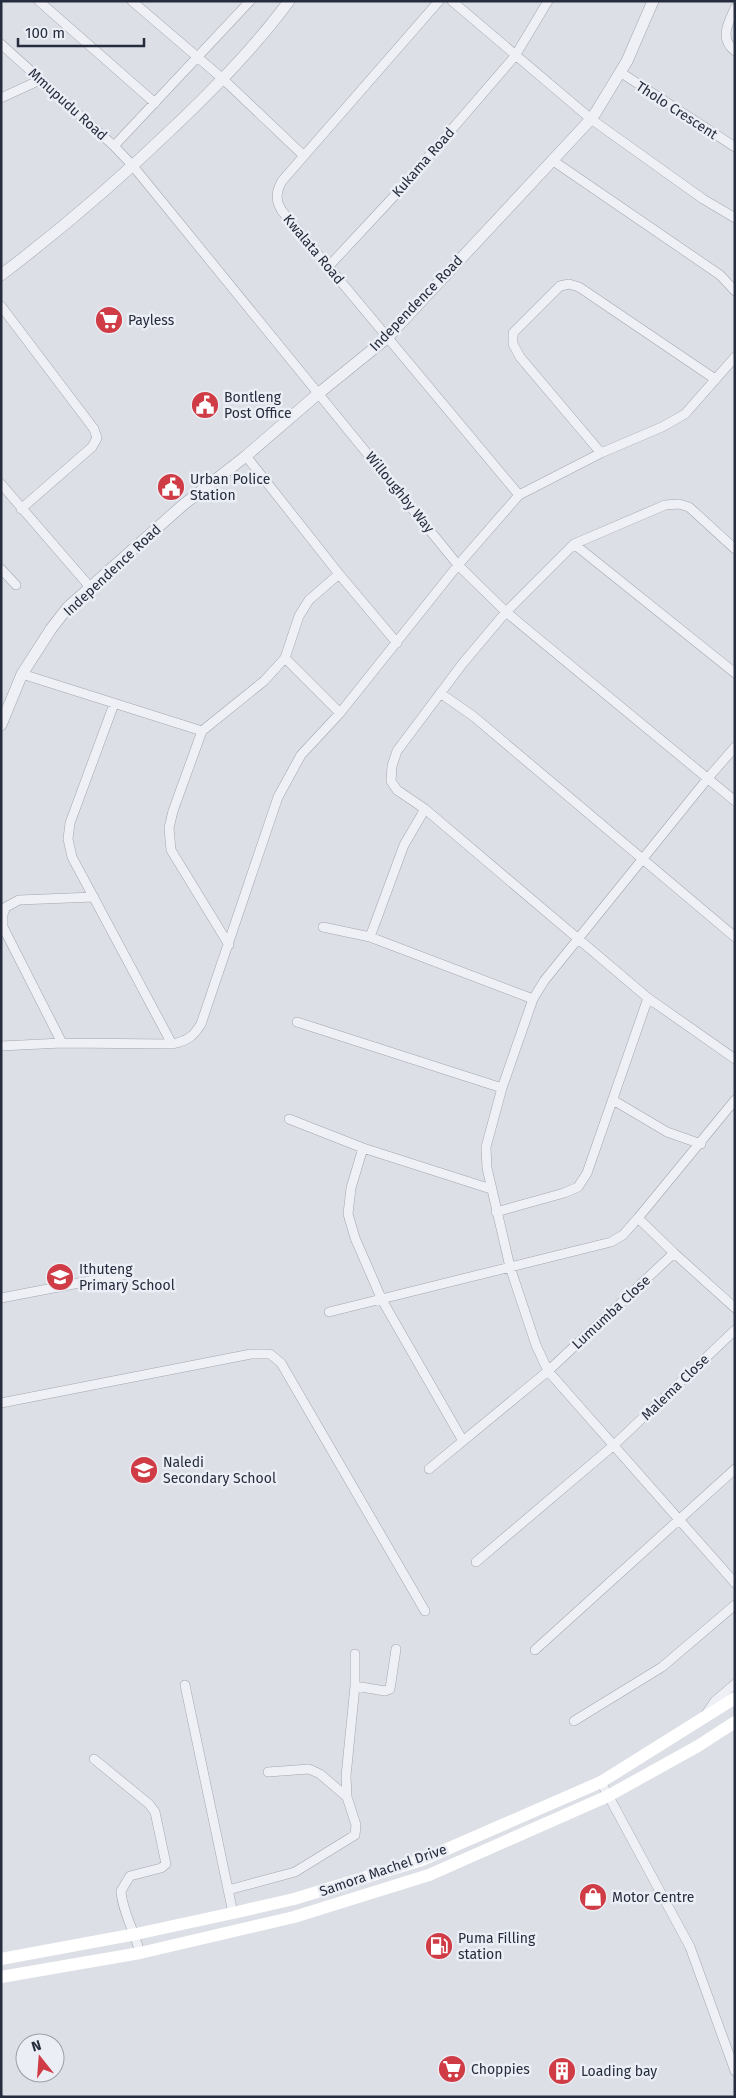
<svg xmlns="http://www.w3.org/2000/svg" width="736" height="2098" font-family="'Fira Sans',sans-serif">
<style>
.lines{fill:none;stroke-linecap:round;stroke-linejoin:round}
.stream{stroke:#96aac8;stroke-width:2.5}
.minor-casing{stroke:#a1a6b0;stroke-width:10}
.tertiary-casing{stroke:#a1a6b0;stroke-width:12}
.minor{stroke:#eff0f5;stroke-width:9}
.tertiary{stroke:#eff0f5;stroke-width:11}
.secondary{stroke:#fff;stroke-width:12}
.labels{text-anchor:middle;stroke-width:5;stroke-linejoin:round;paint-order:stroke}
.street-label{font-size:14px;fill:#252c3d;stroke:#ebeef4}
.poi-label{font-size:14px;fill:#252c3d;stroke:#ebeef4;text-anchor:start}
</style>
<rect width="100%" height="100%" fill="#dcdfe6"/>
<g class="lines">
<!-- stream -->
<path class="stream" d="M 1,2096 L 4,2097"/>
<defs>
<path id="minor" d="M 39,1 L 155,103
M 132,1 L 223,79 L 303,155
M 439,1 L 282,181 C 276,192 275,200 282,211 L 519,495
M 452,1 L 591,119 L 703,199 L 735,218
M 735,8 C 728,23 719,39 735,51
M 1,44 L 114,146 L 133,166 L 458,565 L 506,612 L 735,801
M 620,72 L 735,147
M 1,98 L 40,80
M 114,146 L 250,1
M 552,160 L 720,275 L 735,291
M 329,266 L 397,193 L 515,56 L 548,1
M 1,306 L 94,429 L 97,438 L 92,447 L 21,509
M 601,453 L 520,357 L 513,344 L 513,333 L 560,286 L 569,284 L 579,287 L 715,379
M 246,456 L 339,574 L 397,643
M 1,484 L 90,587
M 574,544 L 735,673
M 735,549 L 689,507 L 679,504 L 665,505 L 574,544 L 506,612 L 463,663 L 397,751 L 392,766 L 391,781 L 397,790 L 425,809 L 648,998 L 735,1059
M 1,569 L 16,585
M 285,658 L 340,713
M 22,674 L 202,731
M 440,693 L 473,716 L 735,937
M 114,704 L 70,823 L 68,839 L 72,857 L 172,1044
M 735,747 L 708,778 L 544,981 L 533,999 L 502,1088 L 486,1147 L 487,1168 L 510,1267 L 536,1345 L 548,1371 L 735,1583
M 323,927 L 370,937 L 533,999
M 370,937 L 404,845 L 425,809
M 229,945 L 171,850 L 169,828 L 173,811 L 202,731 L 264,681 L 285,658 L 299,616 L 309,600 L 339,574
M 297,1022 L 502,1088
M 62,1043 L 3,927 L 3,914 L 6,907 L 19,900 L 94,897
M 1,1046 L 62,1043 L 172,1044 C 187,1041 193,1037 201,1024 L 278,797 L 301,755 L 340,713 L 458,565 L 519,495 L 601,453 L 662,427 L 685,414 L 735,357
M 613,1100 L 667,1132 L 701,1144
M 289,1119 L 363,1148 L 491,1189
M 363,1148 L 351,1188 L 348,1214 L 355,1238 L 382,1300 L 463,1441
M 496,1212 L 564,1193 L 578,1187 L 587,1173 L 648,998
M 638,1218 L 674,1253 L 735,1308
M 1,1298 L 126,1274
M 329,1312 L 611,1242 L 623,1235 L 638,1218 L 735,1100
M 1,1403 L 251,1354 L 270,1354 L 281,1363 L 425,1611
M 429,1469 L 548,1371 L 674,1253
M 476,1562 L 614,1445 L 735,1330
M 535,1650 L 735,1469
M 355,1654 L 355,1686 L 385,1691 L 390,1689 L 396,1649
M 185,1685 L 233,1913
M 706,1714 L 715,1701 L 735,1684
M 574,1721 L 662,1667 L 735,1605
M 94,1759 L 149,1804 L 155,1812 L 166,1864 L 161,1868 L 130,1876 L 121,1891 C 122,1911 135,1932 140,1953
M 268,1772 L 309,1769 L 320,1774 L 347,1797
M 601,1782 L 690,1947 L 735,2071
M 228,1890 L 295,1872 L 355,1835 L 356,1825 L 347,1797 L 346,1776 L 355,1686"/>
<path id="tertiary" d="M 1,275 C 63,228 121,178 177,124 C 217,86 256,46 289,1
M 1,725 L 22,674 L 51,629 L 68,607 L 183,505 L 246,456 L 319,393 L 387,338 L 591,119 L 596,112 L 627,61 L 653,1"/>
</defs>
<!-- minor casing -->
<use href="#minor" class="minor-casing"/>
<!-- tertiary casing -->
<use href="#tertiary" class="tertiary-casing"/>
<!-- minor -->
<use href="#minor" class="minor"/>
<!-- tertiary -->
<use href="#tertiary" class="tertiary"/>
<!-- secondary -->
<path class="secondary" d="M 1,1959 L 136,1934 L 233,1913 L 294,1899 L 422,1860 L 601,1782 L 735,1698
M 1,1977 L 140,1953 L 294,1917 L 429,1875 L 608,1796 L 698,1746 L 735,1722"/>
</g>
<!-- icons -->
<defs>
<symbol id="supermarket-disc" viewBox="-11 -11 22 22"><circle r="9.5" fill="#d03c46" stroke="#ebeef4"/><path d="M-6-5.5h2.5l.6 2H6L4.5 2H-2.5L-4.4-4H-6ZM-1.5 3.2a1.3 1.3 0 1 0 .1 0ZM3 3.2a1.3 1.3 0 1 0 .1 0Z" fill="#fff"/></symbol>
<symbol id="civic-disc" viewBox="-11 -11 22 22"><circle r="9.5" fill="#d03c46" stroke="#ebeef4"/><path d="M-.6-6.5H3V-4.5H.6V-3L4-1V1h2V6H-6V1h2V-1L-.6-3ZM-1.2 2.5V6h2.4V2.5Z" fill="#fff"/></symbol>
<symbol id="school-disc" viewBox="-11 -11 22 22"><circle r="9.5" fill="#d03c46" stroke="#ebeef4"/><path d="M0-5L7-2L0 1L-7-2ZM-4 1L0 2.5L4 1V4Q0 6-4 4Z" fill="#fff"/></symbol>
<symbol id="shop-disc" viewBox="-11 -11 22 22"><circle r="9.5" fill="#d03c46" stroke="#ebeef4"/><path d="M-5-2.5h2.3a2.7 3.5 0 0 1 5.4 0H5L5.5 6h-11ZM-1.5-2.5h3a1.5 2.3 0 0 0-3 0Z" fill="#fff"/></symbol>
<symbol id="fuel-disc" viewBox="-11 -11 22 22"><circle r="9.5" fill="#d03c46" stroke="#ebeef4"/><path d="M-5.5-6h7V0h2V4h1.3V-2.5L3-4.5l.8-.8L6-3V5H2.5V1h-1V6h-7ZM-4.2-4.7v3.2H.2V-4.7Z" fill="#fff"/></symbol>
<symbol id="building-disc" viewBox="-11 -11 22 22"><circle r="9.5" fill="#d03c46" stroke="#ebeef4"/><path d="M-4-6H4V6H1V3H-1V6H-4ZM-2.5-4.3h1.7v1.8h-1.7ZM.8-4.3h1.7v1.8H.8ZM-2.5-1h1.7V.8h-1.7ZM.8-1h1.7V.8H.8Z" fill="#fff"/></symbol>
</defs>
<g fill-rule="evenodd">
<use href="#supermarket-disc" x="93" y="304" width="32" height="32"/>
<use href="#civic-disc" x="189" y="389" width="32" height="32"/>
<use href="#civic-disc" x="155" y="471" width="32" height="32"/>
<use href="#school-disc" x="44" y="1261" width="32" height="32"/>
<use href="#school-disc" x="128" y="1454" width="32" height="32"/>
<use href="#shop-disc" x="577" y="1881" width="32" height="32"/>
<use href="#fuel-disc" x="423" y="1930" width="32" height="32"/>
<use href="#supermarket-disc" x="436" y="2053" width="32" height="32"/>
<use href="#building-disc" x="546" y="2055" width="32" height="32"/>
</g>
<g class="labels">
<!-- street labels -->
<g class="street-label">
<text transform="translate(68 104) rotate(42)" y="5">Mmupudu Road</text>
<text transform="translate(677 110) rotate(33)" y="5">Tholo Crescent</text>
<text transform="translate(423 162) rotate(-49)" y="5">Kukama Road</text>
<text transform="translate(314 249) rotate(50)" y="5">Kwalata Road</text>
<text transform="translate(416 303) rotate(-46)" y="5">Independence Road</text>
<text transform="translate(400 492) rotate(51)" y="5">Willoughby Way</text>
<text transform="translate(112 570) rotate(-43)" y="5">Independence Road</text>
<text transform="translate(611 1312) rotate(-43)" y="5">Lumumba Close</text>
<text transform="translate(675 1387) rotate(-44)" y="5">Malema Close</text>
<text transform="translate(383 1870) rotate(-19)" y="5">Samora Machel Drive</text>
</g>
<!-- poi labels -->
<g class="poi-label">
<text x="128" y="325">Payless</text>
<text x="224" y="402">Bontleng<tspan x="224" dy="16">Post Office</tspan></text>
<text x="190" y="484">Urban Police<tspan x="190" dy="16">Station</tspan></text>
<text x="79" y="1274">Ithuteng<tspan x="79" dy="16">Primary School</tspan></text>
<text x="163" y="1467">Naledi<tspan x="163" dy="16">Secondary School</tspan></text>
<text x="612" y="1902">Motor Centre</text>
<text x="458" y="1943">Puma Filling<tspan x="458" dy="16">station</tspan></text>
<text x="471" y="2074">Choppies</text>
<text x="581" y="2076">Loading bay</text>
</g>
</g>
<!-- border -->
<rect width="736" height="2098" fill="none" stroke="#252c3d" stroke-width="5"/>
<!-- north arrow -->
<g transform="translate(40 2058) rotate(343)"><circle r="24" fill="#ebeef4" stroke="#9ca0ab"/>
<path d="M0-4L9 19L0 12L-9 19Z" fill="#d03c46"/>
<text y="-8" font-size="14" font-weight="bold" text-anchor="middle" fill="#252c3d">N</text>
</g>
<!-- scale -->
<path d="M18 38v8h126v-8" fill="none" stroke="#252c3d" stroke-width="2.5"/>
<text x="25" y="38" font-size="15" fill="#252c3d" stroke="#ebeef4" stroke-width="4" paint-order="stroke">100 m</text>
</svg>
